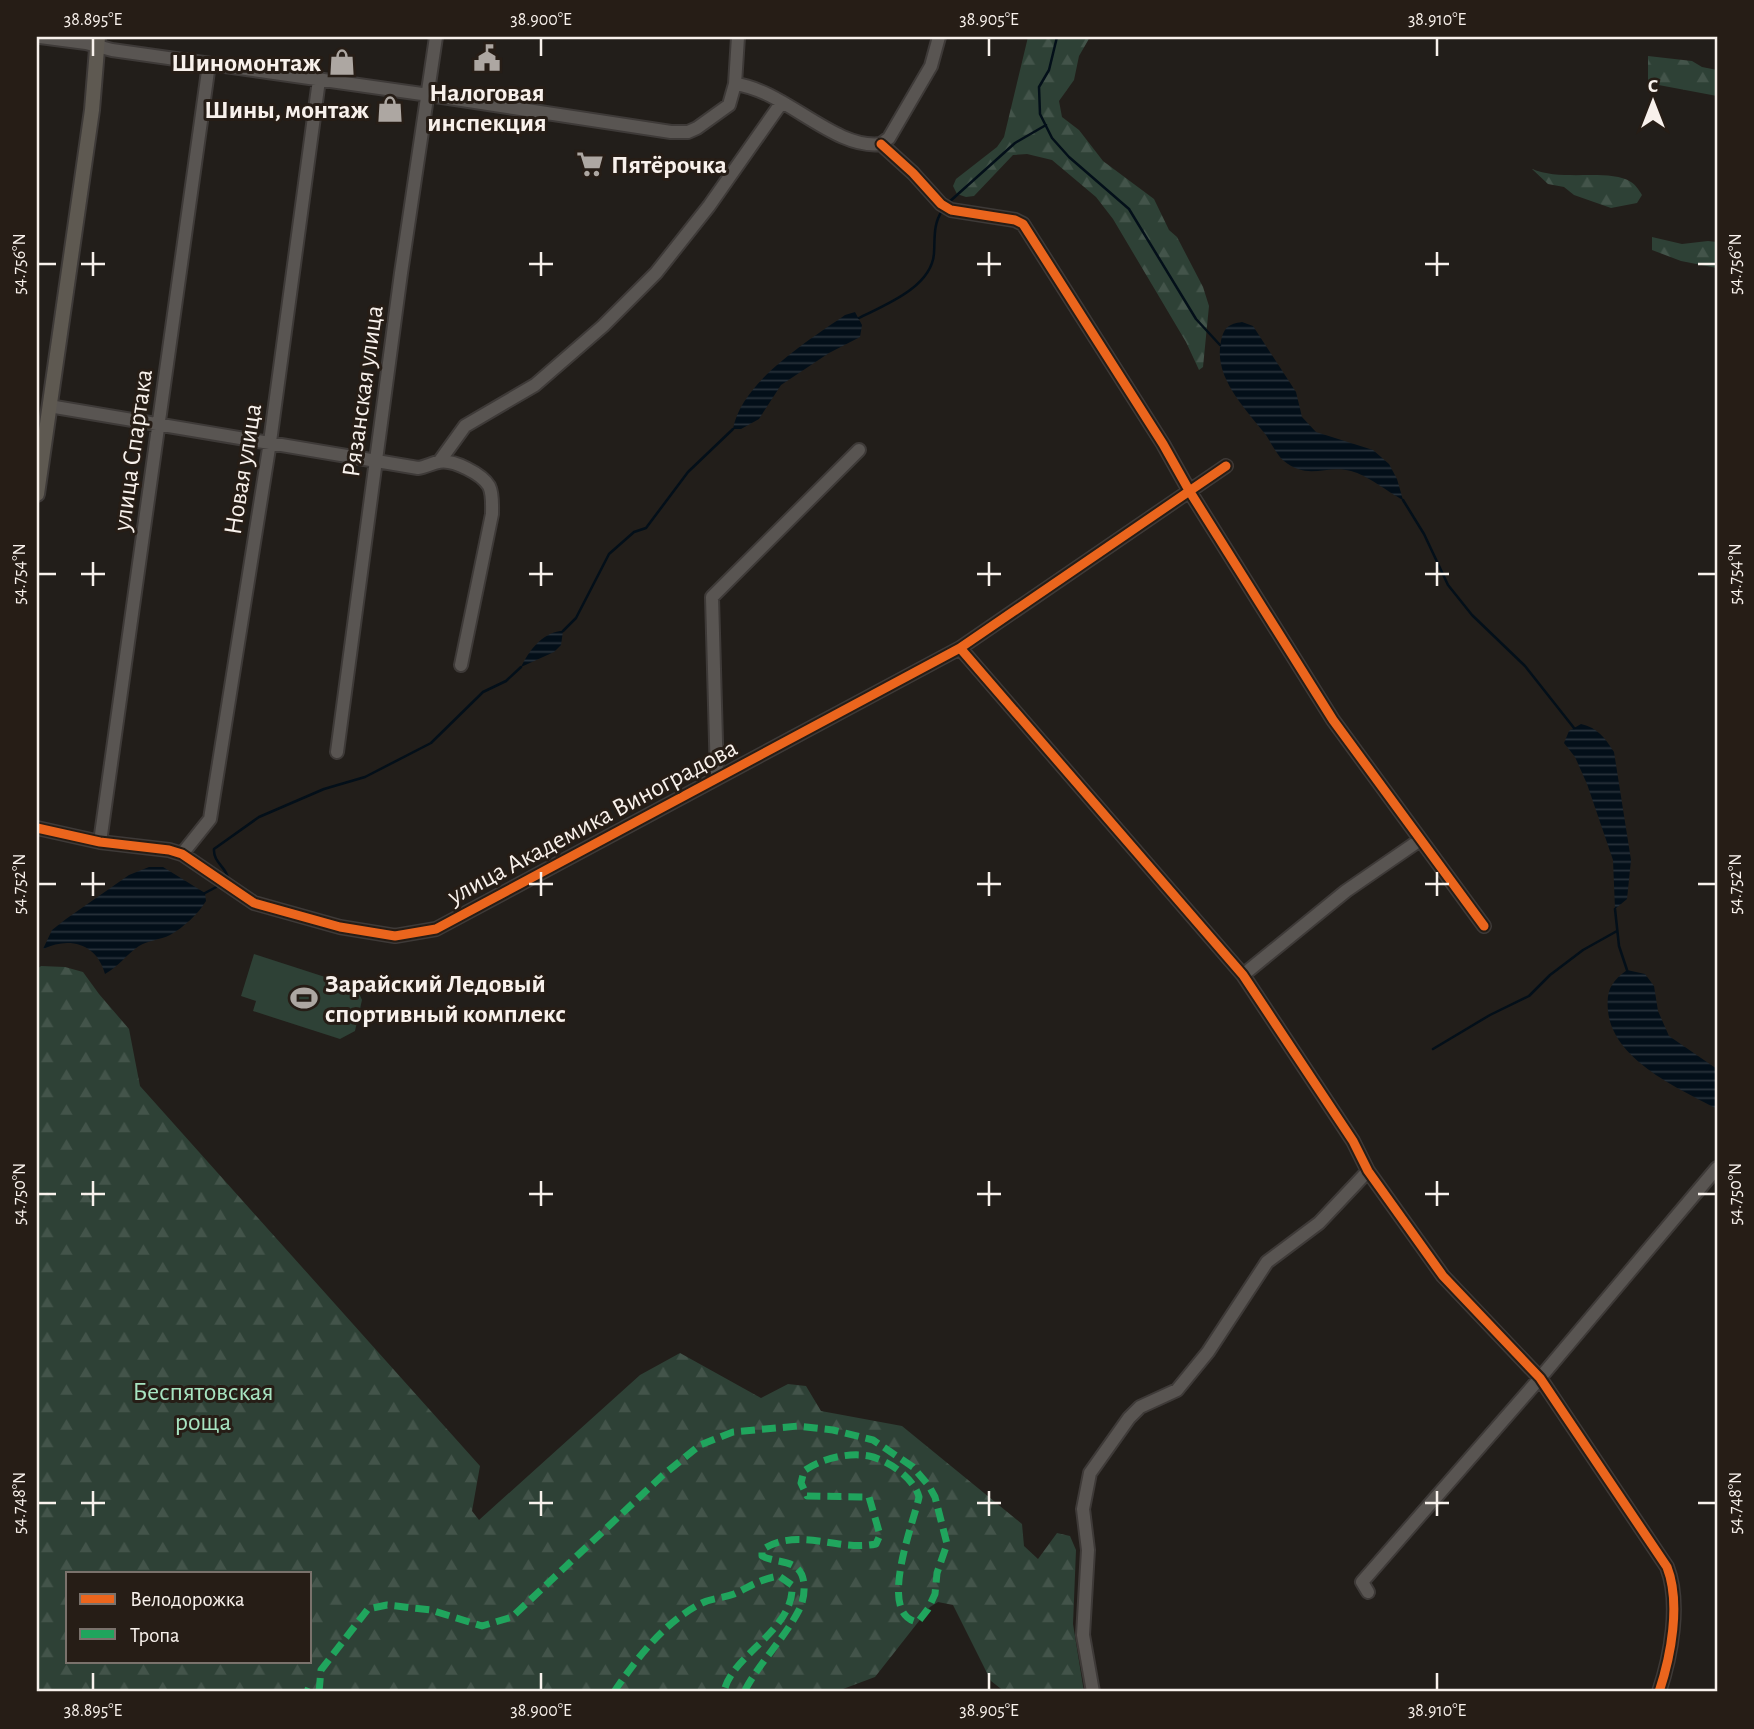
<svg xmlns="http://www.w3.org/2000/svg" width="1754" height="1729" font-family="'Alegreya Sans',sans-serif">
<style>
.forest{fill:url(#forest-firs);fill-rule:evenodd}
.pitch{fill:#2e4136}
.water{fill:url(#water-rules)}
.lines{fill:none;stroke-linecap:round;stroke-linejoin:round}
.stream{stroke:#030f19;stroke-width:2.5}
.minor-casing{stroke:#3e3a38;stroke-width:16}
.major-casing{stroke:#3e3a38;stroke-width:18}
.minor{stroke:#595552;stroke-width:12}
.major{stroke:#5e5951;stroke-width:14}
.quiet{stroke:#20a55d;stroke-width:7;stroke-dasharray:14 7;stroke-linecap:butt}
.cycleway-casing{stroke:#261d16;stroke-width:13}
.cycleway{stroke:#eb651d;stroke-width:9}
.ticks{fill:none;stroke:#f8f1ec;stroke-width:2.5}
.labels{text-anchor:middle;stroke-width:6;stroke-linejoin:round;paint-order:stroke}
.poi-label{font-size:26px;font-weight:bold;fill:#f8f1ec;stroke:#261d16;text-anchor:end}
.street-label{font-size:26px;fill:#f8f1ec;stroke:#261d16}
.park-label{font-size:26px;fill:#a7e4c1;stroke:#261d16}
.neatline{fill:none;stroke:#f8f1ec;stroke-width:2.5}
.ticks-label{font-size:18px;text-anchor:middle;fill:#f8f1ec}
</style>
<defs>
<pattern id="forest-firs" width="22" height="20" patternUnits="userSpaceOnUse" patternTransform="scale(1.75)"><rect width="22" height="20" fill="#2e4136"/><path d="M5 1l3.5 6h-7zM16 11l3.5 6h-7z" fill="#43544a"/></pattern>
<pattern id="water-rules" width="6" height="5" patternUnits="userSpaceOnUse" patternTransform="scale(1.75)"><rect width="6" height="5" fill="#030f19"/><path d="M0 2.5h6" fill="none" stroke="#28323b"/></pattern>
</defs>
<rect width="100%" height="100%" fill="#221e1a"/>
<!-- forest -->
<path class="forest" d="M 1028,37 L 1090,37 L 1079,56 L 1074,80 L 1059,101 L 1062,117 L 1079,130 L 1103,161 L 1154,199 L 1169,230 L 1177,237 L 1203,287 L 1209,306 L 1203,367 L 1199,370 L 1186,342 L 1113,219 L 1096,197 L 1052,160 L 1027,154 L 1013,155 L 974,196 L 966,197 L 957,194 L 953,186 L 956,179 L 997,147 L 1004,137 Z
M 1648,56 L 1692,61 L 1702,67 L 1717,70 L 1717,96 L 1648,83 Z
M 1532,169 C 1562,182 1609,168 1631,182 C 1635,184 1639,190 1642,195 L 1637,203 L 1611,208 L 1574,195 L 1564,187 L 1548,184 Z
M 1652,237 L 1682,244 L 1708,241 L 1717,242 L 1717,268 L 1681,261 L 1652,250 Z
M 41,966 L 65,967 L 83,972 L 99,994 L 129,1029 L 140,1086 L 480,1466 L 472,1511 L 479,1520 L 640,1375 L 680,1353 L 761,1398 L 788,1384 L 806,1386 L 821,1411 L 902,1426 L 1022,1524 L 1024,1546 L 1038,1559 L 1057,1533 L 1070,1536 L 1076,1550 L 1073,1624 L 1084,1692 L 1005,1692 L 991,1681 L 953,1605 L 938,1602 L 930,1607 L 875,1677 L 835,1692 L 37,1692 L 37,969 ZM 310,1573 L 310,1661 L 68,1661 L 68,1573 Z"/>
<!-- pitch -->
<path class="pitch" d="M 254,954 L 356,987 L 362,1000 L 355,1031 L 340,1039 L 253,1011 L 256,1001 L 241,996 Z"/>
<!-- water -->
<path class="water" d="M 855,312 L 862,325 L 860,337 L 829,353 L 781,385 L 759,419 L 741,429 L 733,429 C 742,381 808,341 845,315 Z
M 1242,322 L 1253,326 L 1296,392 L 1302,417 L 1316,432 L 1373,450 L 1389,464 L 1397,479 L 1403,500 C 1388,492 1367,475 1351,471 C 1327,464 1308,481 1284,461 C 1277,455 1271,443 1266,435 C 1245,408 1213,377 1221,341 C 1224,327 1229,324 1242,322 Z
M 560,631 L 563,631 L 561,645 L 554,652 L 521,667 C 529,651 541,634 560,631 Z
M 1581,724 C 1598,728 1605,738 1614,752 L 1631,860 L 1627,899 L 1615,909 L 1613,860 L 1587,784 L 1575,757 L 1564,743 L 1569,731 Z
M 149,867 L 163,867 L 205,893 L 206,901 C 199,913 183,928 170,935 C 160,940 149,940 139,946 C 127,954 118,967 105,974 C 97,944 70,936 43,949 L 52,930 L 66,919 L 129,875 Z
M 1627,970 L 1645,974 L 1654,986 L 1658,1011 L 1669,1036 L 1717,1069 L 1717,1109 C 1678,1088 1613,1060 1608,1011 C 1606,990 1611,982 1627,970 Z"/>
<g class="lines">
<!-- stream -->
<path class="stream" d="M 1057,37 L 1049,70 L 1039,87 L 1040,114 L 1052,138 L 1069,157 L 1129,209 L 1196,319 L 1220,345
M 948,203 L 1015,143 L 1046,125
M 859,318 C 885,305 932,287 934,253 C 935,239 933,224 942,211
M 1403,500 L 1424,534 L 1448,585 L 1472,615 L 1525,666 L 1574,728
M 563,631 L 576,618 L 609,554 L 634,532 L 646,528 L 688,472 L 733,429
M 228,879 C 227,867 213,863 214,849 L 259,817 L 324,789 L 365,777 L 431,743 L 483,692 L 506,681 L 521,667
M 205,893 L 220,885
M 1615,909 L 1619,946 L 1627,970
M 1433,1049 L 1490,1015 L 1529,996 L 1550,975 L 1583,950 L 1617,931"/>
<defs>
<path id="minor" d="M 40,37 L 86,43 L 112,50 L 429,95 L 671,132 L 688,132 L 697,128 L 729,105 L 735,84 L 738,37
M 735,84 C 785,90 834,150 881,144 L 889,138 L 931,66 L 939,37
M 881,144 L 913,173 L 941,204 L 951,210 L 1015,220 L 1023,224 L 1163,444 L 1190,492 L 1333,720 L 1484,926
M 49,406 L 418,468 C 426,467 432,463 439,462 C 453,459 482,474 489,486 C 493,494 492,505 492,514 L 461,665
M 439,462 L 465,426 L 535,385 L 603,326 L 656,273 L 709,206 L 782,102
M 960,648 L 1243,975 L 1353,1141 L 1368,1171 L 1443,1276 L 1540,1378 L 1667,1567 C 1681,1603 1671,1656 1659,1692
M 337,752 L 401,273 L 436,37
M 717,777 L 712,597 L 859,450
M 37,828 L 100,842 L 169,850 L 182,854 L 254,903 L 340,927 L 395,936 L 436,929 L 960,648 L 1226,466
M 100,842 L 209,64
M 182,854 L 210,819 L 270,442 L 319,80
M 1243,975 L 1346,891 L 1420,840
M 1368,1592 L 1362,1582 L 1540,1378 L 1717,1168
M 1093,1692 L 1083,1635 L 1088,1550 L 1083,1509 L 1090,1473 L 1129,1418 L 1140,1407 L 1177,1390 L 1208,1352 L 1267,1262 L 1319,1223 L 1368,1171"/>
<path id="major" d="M 37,494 L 92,110 L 98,37"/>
</defs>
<!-- minor casing -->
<use href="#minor" class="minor-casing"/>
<!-- major casing -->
<use href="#major" class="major-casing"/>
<!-- minor -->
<use href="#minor" class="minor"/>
<!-- major -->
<use href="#major" class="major"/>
<!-- quiet -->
<path class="quiet" d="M 304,1690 L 309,1692
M 319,1692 L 321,1670 L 368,1609 L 387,1605 L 431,1610 L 482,1626 L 512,1617 L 663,1475 L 700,1445 L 733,1432 L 798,1426 L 833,1430 L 873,1440 L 913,1467 L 929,1486 L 935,1497 L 947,1544 L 937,1573 L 935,1594 L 928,1609 L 918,1622 C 876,1616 914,1522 919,1497 C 914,1478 888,1460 869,1456 C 848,1452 820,1459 804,1471 L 801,1483 L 807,1496 L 869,1497 L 880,1535 L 876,1544 C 838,1552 797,1526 762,1550 L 762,1556 C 773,1562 789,1560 798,1569 C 807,1578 805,1599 799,1610 C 784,1639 759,1663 744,1692
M 614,1692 C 637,1658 664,1622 702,1603 C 712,1598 724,1598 734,1594 C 751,1586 760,1579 779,1576 L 792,1585 C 795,1630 730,1656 724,1692"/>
<defs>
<path id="cycleway" d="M 881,144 L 913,173 L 941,204 L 951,210 L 1015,220 L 1023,224 L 1163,444 L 1190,492 L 1333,720 L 1484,926
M 960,648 L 1243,975 L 1353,1141 L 1368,1171 L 1443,1276 L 1540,1378 L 1667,1567 C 1681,1603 1671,1656 1659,1692
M 37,828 L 100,842 L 169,850 L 182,854 L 254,903 L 340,927 L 395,936 L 436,929 L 960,648 L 1226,466"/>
</defs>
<!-- cycleway casing -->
<use href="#cycleway" class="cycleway-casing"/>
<!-- cycleway -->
<use href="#cycleway" class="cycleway"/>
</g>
<!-- ticks -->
<path class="ticks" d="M 93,38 L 93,56M 541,38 L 541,56M 989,38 L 989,56M 1437,38 L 1437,56M 93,252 L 93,276M 541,252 L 541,276M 989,252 L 989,276M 1437,252 L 1437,276M 38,264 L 56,264M 81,264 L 105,264M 529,264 L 553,264M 977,264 L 1001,264M 1425,264 L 1449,264M 1698,264 L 1716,264M 93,562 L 93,586M 541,562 L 541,586M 989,562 L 989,586M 1437,562 L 1437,586M 38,574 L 56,574M 81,574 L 105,574M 529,574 L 553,574M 977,574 L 1001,574M 1425,574 L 1449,574M 1698,574 L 1716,574M 93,872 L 93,896M 541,872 L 541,896M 989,872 L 989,896M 1437,872 L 1437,896M 38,884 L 56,884M 81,884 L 105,884M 529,884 L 553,884M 977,884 L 1001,884M 1425,884 L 1449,884M 1698,884 L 1716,884M 93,1181 L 93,1206M 541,1181 L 541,1206M 989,1181 L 989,1206M 1437,1181 L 1437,1206M 38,1194 L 56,1194M 81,1194 L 105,1194M 529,1194 L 553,1194M 977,1194 L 1001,1194M 1425,1194 L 1449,1194M 1698,1194 L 1716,1194M 93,1491 L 93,1516M 541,1491 L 541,1516M 989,1491 L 989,1516M 1437,1491 L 1437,1516M 38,1503 L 56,1503M 81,1503 L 105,1503M 529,1503 L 553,1503M 977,1503 L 1001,1503M 1425,1503 L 1449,1503M 1698,1503 L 1716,1503M 93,1673 L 93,1690M 541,1673 L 541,1690M 989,1673 L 989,1690M 1437,1673 L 1437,1690"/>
<!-- icons -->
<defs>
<symbol id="civic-bare" viewBox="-9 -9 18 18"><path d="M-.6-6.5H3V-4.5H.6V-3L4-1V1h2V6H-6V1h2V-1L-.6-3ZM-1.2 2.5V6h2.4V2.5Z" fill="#ada7a2" stroke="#261d16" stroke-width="2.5" paint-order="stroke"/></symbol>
<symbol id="shop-bare" viewBox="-9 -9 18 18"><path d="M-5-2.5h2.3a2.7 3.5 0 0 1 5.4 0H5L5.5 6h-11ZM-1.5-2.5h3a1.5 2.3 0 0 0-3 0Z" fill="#ada7a2" stroke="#261d16" stroke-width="2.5" paint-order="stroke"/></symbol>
<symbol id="supermarket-bare" viewBox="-9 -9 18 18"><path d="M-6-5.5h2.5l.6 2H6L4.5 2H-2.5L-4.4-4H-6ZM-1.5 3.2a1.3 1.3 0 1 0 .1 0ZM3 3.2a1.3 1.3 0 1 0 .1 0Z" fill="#ada7a2" stroke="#261d16" stroke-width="2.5" paint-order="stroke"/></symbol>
<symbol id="stadium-bare" viewBox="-9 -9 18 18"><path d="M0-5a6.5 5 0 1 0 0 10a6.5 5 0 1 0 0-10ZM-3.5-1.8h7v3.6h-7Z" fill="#ada7a2" stroke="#261d16" stroke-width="2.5" paint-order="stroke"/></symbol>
</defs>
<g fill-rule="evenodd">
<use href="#civic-bare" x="468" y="39" width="38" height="38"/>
<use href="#shop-bare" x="323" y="43" width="38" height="38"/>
<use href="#shop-bare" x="371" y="90" width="38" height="38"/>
<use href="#supermarket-bare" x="571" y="145" width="38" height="38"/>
<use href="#stadium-bare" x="285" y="979" width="38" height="38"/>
</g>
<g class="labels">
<!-- poi labels -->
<g class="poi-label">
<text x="321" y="71">Шиномонтаж</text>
<text x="487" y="101" text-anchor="middle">Налоговая<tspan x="487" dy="30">инспекция</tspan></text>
<text x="369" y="118">Шины, монтаж</text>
<text x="611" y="173" text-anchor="start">Пятёрочка</text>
<text x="325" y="992" text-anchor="start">Зарайский Ледовый<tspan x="325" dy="30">спортивный комплекс</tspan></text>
</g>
<!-- street labels -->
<g class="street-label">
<text transform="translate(362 391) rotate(-82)" y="9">Рязанская улица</text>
<text transform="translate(132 450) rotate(-82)" y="9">улица Спартака</text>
<text transform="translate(242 469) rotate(-81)" y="9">Новая улица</text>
<text transform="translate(592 821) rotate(-28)" y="9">улица Академика Виноградова</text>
</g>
<!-- park labels -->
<g class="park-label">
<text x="203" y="1400">Беспятовская<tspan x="203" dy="30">роща</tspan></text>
</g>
</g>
<!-- border -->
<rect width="1754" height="1729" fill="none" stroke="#261d16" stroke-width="77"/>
<!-- legend -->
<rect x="66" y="1572" width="245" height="91" fill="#261d16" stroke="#7a726c" stroke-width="2"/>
<rect x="80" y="1594" width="35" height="10" fill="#eb651d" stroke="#7a726c" stroke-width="2"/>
<text x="130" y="1606" font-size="21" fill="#f8f1ec">Велодорожка</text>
<rect x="80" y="1629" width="35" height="10" fill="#20a55d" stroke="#7a726c" stroke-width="2"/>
<text x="130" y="1642" font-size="21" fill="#f8f1ec">Тропа</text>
<!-- north arrow -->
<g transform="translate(1653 102)" stroke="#261d16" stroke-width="5" paint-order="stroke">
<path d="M0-5L12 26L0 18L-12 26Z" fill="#f8f1ec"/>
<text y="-10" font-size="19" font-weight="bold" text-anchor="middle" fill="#f8f1ec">С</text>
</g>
<rect x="38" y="38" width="1678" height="1652" class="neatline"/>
<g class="ticks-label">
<text x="93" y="25">38.895°E</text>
<text x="541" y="25">38.900°E</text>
<text x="989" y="25">38.905°E</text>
<text x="1437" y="25">38.910°E</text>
<text transform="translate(19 264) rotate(-90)" y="6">54.756°N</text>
<text transform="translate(1735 264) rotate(-90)" y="6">54.756°N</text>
<text transform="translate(19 574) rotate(-90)" y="6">54.754°N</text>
<text transform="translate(1735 574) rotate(-90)" y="6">54.754°N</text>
<text transform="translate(19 884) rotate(-90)" y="6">54.752°N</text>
<text transform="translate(1735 884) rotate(-90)" y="6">54.752°N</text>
<text transform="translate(19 1194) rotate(-90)" y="6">54.750°N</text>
<text transform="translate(1735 1194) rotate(-90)" y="6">54.750°N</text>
<text transform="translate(19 1503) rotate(-90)" y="6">54.748°N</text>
<text transform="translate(1735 1503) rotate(-90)" y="6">54.748°N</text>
<text x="93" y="1716">38.895°E</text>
<text x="541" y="1716">38.900°E</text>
<text x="989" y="1716">38.905°E</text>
<text x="1437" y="1716">38.910°E</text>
</g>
</svg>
